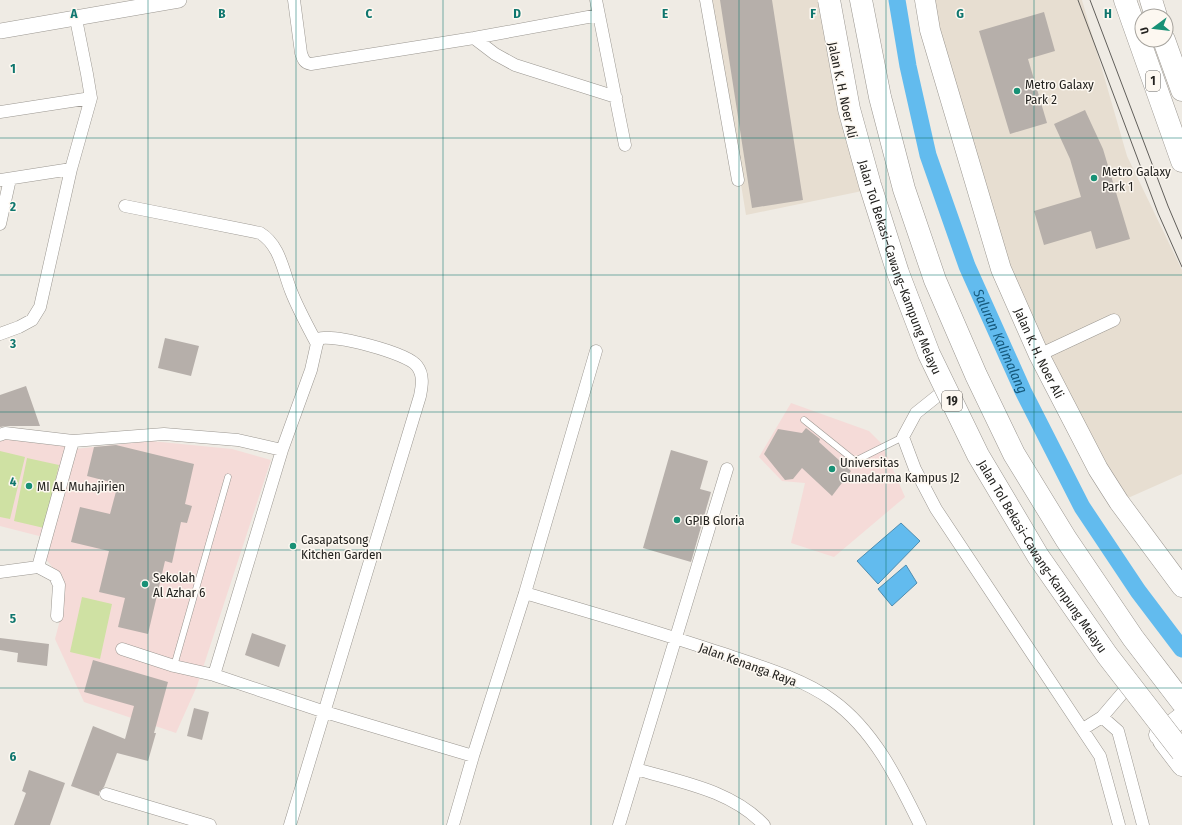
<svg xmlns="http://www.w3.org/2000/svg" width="1182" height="825" font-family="'Fira Sans Condensed',sans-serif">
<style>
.built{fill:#e7ded1}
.education{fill:#f5dbd8}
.green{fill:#cfe1a3}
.water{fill:#62bbee;stroke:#4f8db0}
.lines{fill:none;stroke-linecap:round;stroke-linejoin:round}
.canal{stroke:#62bbee;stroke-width:17}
.building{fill:#b6afaa}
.service-casing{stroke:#9b9791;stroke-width:7}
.minor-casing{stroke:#9b9791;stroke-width:13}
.tertiary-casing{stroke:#9b9791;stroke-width:16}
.primary-casing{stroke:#9b9791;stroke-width:21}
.motorway-casing{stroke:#9b9791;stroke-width:23}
.service{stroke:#fff;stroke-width:6}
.minor{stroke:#fff;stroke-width:12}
.tertiary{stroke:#fff;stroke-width:15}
.primary{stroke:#fff;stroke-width:20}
.motorway{stroke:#fff;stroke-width:22}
.tram{stroke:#605e5a;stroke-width:1}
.motorway-bridge-casing{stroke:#9b9791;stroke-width:23;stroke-linecap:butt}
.motorway-bridge{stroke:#fff;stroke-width:22}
.grid{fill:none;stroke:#0f766e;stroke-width:1;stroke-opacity:0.55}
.poi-dot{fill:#189176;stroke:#fdf8f1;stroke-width:1.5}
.labels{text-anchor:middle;stroke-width:3;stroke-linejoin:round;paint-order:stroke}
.shield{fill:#fdf8f1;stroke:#65635f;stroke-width:1}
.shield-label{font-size:12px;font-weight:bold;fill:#242320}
.poi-label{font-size:13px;fill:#242320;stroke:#fdf8f1;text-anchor:start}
.street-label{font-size:13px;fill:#242320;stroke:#fdf8f1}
.water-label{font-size:14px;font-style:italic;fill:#15597c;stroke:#fdf8f1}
.grid-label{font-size:13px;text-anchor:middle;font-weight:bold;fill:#0f766e;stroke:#fdf8f1;stroke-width:3;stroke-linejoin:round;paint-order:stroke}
</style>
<rect width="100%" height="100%" fill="#efebe4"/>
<!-- built -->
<path class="built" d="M 711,0 L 824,0 L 867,190 L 746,215 Z
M 925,0 L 1082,0 L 1127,156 L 1182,270 L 1182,474 L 1119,502 L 1006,267 Z"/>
<!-- education -->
<path class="education" d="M 791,403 L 869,431 L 882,444 L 905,497 L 834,557 L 791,543 L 805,483 L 782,481 L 759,457 Z
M 5,439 L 69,447 L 43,537 L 0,526 L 0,440 Z
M 151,441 L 232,449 L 271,460 L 197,686 L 176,733 L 84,702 L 55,639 L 61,616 L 59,576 L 46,559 L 75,449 Z"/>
<!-- green -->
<path class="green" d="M 0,451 L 25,457 L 10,519 L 0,517 Z
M 27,458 L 59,465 L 44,528 L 14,521 Z
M 82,597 L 112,604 L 100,659 L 70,652 Z"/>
<!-- water -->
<path class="water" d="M 901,523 L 920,541 L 878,584 L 857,561 Z
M 906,565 L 917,583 L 892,606 L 878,589 Z"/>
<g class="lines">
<!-- canal -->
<path class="canal" id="s1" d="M 897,0 L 908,66 L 928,155 L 967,266 L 1023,391 L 1082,507 L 1138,591 L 1182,649"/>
</g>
<!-- building -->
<path class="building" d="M 720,0 L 772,0 L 803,200 L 752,208 Z
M 1044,12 L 1055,51 L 1028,59 L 1047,123 L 1010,134 L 979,31 Z
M 1085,110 L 1103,149 L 1130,239 L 1096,249 L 1091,231 L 1044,245 L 1034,211 L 1081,197 L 1070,159 L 1054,124 Z
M 165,338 L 199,346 L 191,376 L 158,368 Z
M 26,386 L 40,426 L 6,426 L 0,427 L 0,395 Z
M 806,428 L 820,439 L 819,442 L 851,471 L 832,496 L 802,468 L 793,479 L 785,480 L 764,454 L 778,429 L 802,433 Z
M 116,445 L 194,464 L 185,504 L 192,506 L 187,523 L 181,522 L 172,563 L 165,561 L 148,634 L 118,627 L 125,598 L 99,592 L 109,551 L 71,542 L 80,507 L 110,514 L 118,484 L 87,476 L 94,447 Z
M 671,450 L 708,461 L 700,489 L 711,492 L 691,562 L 643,548 Z
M 252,633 L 286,645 L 279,667 L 245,655 Z
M 0,638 L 49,644 L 47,666 L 17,662 L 18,653 L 0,650 Z
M 93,660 L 168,682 L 154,733 L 156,733 L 148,761 L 117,753 L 104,787 L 99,792 L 99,796 L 71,786 L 93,726 L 125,739 L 134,706 L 84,692 Z
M 194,708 L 209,712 L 202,740 L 187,736 Z
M 29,770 L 65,783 L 50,825 L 14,825 L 26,793 L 22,791 Z"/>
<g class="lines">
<defs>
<path id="service" d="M 804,420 L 855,461 L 903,437
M 174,666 L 228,477"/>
<path id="minor" d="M 294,0 L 301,53 C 303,59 304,63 311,64 L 474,38 L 599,15
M 596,0 L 625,145
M 706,0 L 738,180
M 474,38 L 495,54 L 515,65 L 616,97
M 0,112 L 91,98
M 0,180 L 71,169
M 125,206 L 260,233 C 280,245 283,271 291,291 C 298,309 308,327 317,344
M 0,224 L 10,179
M 0,334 L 19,327 L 32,320 L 40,307 L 71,169 L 91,98 L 87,74 L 76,19
M 1039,355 L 1114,320
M 941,393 L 916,413 L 903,437 L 915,469 L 936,509 L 1100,756 L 1119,825
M 0,435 L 5,433 L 73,441
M 38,567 L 73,441 L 164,434 L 238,440 L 282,450
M 0,572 L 38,567 L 55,576 L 59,585 L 57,616
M 525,593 C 590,612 656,631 721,653 C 756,665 802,678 832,700 C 874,730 898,780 920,825
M 122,649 L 174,666 L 214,675 L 325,712 L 473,756
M 214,675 L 282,450 L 311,370 L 318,339 C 332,333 408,353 417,366 C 424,375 422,386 420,396 L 290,825
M 1102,717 L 1118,731 L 1143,825
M 1083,729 L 1102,717 L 1125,690
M 636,769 C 680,782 731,790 764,825
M 106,794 L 210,825
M 453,825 L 473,756 L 525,593 L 596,351
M 619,825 L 727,469"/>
<path id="tertiary" d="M 0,31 L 179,0"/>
<g id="primary">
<path id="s2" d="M 925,0 L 930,30 L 1001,269 L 1039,355 L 1098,469 L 1119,502 L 1182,587"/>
<path d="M 1159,735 L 1182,717"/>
<path d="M 1163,741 L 1182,766"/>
</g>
<path id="motorway" d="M 861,0 L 880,97 L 904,189 L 935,280 L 976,375 L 1014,454 L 1066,539 L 1133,638 L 1182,702
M 1125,0 L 1182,161
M 1151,0 L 1156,16
M 1164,40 L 1182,90"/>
</defs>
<!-- service casing -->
<use href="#service" class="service-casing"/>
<!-- minor casing -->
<use href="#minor" class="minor-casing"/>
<!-- tertiary casing -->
<use href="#tertiary" class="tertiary-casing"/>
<!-- primary casing -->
<use href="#primary" class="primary-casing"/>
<!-- motorway casing -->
<use href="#motorway" class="motorway-casing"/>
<!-- service -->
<use href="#service" class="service"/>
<!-- minor -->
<use href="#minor" class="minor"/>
<!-- tertiary -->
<use href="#tertiary" class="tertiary"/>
<!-- primary -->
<use href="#primary" class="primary"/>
<!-- motorway -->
<use href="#motorway" class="motorway"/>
<!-- tram -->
<path class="tram" d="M 1078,0 L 1158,213 L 1182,267
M 1090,0 L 1168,206 L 1182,239"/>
<defs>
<g id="motorway-bridge">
<path id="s3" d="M 829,0 L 849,109 L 870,185 L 898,273 L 929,354 L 978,455 L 1038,556 L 1107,655 L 1182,752"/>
</g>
</defs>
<!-- motorway-bridge casing -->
<use href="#motorway-bridge" class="motorway-bridge-casing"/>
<!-- motorway-bridge -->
<use href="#motorway-bridge" class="motorway-bridge"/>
</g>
<!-- grid -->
<path class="grid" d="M 148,0 L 148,825M 296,0 L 296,825M 443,0 L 443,825M 591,0 L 591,825M 739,0 L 739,825M 886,0 L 886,825M 1034,0 L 1034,825M 0,138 L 1182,138M 0,275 L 1182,275M 0,412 L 1182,412M 0,550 L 1182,550M 0,688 L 1182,688"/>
<!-- markers -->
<g class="poi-dot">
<circle cx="1017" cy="91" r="4"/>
<circle cx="1094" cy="178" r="4"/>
<circle cx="832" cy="469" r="4"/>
<circle cx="29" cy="486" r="4"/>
<circle cx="677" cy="520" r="4"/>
<circle cx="293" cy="546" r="4"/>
<circle cx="145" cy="584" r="4"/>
</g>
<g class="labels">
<!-- shield labels -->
<g class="shield">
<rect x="1146" y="71" width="14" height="20" rx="3"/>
<rect x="942" y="391" width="20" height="20" rx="3"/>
</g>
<g class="shield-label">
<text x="1153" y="85">1</text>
<text x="952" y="405">19</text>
</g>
<!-- poi labels -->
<g class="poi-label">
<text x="1025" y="89">Metro Galaxy<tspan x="1025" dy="15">Park 2</tspan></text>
<text x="1102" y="176">Metro Galaxy<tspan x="1102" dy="15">Park 1</tspan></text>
<text x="840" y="467">Universitas<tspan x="840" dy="15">Gunadarma Kampus J2</tspan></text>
<text x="37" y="491">MI AL Muhajirien</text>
<text x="685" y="525">GPIB Gloria</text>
<text x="301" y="544">Casapatsong<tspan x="301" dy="15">Kitchen Garden</tspan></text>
<text x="153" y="582">Sekolah<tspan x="153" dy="15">Al Azhar 6</tspan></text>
</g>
<!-- street labels -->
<g class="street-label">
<text transform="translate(843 90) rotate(78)" y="5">Jalan K. H. Noer Ali</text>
<text dy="5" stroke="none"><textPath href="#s3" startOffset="277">Jalan Tol Bekasi–Cawang–Kampung Melayu</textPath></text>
<text dy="5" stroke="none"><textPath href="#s2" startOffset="372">Jalan K. H. Noer Ali</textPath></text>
<text dy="5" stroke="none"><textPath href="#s3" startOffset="601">Jalan Tol Bekasi–Cawang–Kampung Melayu</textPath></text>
<text transform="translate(748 664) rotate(20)" y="5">Jalan Kenanga Raya</text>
</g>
<!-- water labels -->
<g class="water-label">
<text dy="5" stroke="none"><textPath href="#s1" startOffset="358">Saluran Kalimalang</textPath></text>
</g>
</g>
<g class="grid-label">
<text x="74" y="18">A</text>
<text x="222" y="18">B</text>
<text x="369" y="18">C</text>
<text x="517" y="18">D</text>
<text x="665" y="18">E</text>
<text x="813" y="18">F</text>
<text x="960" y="18">G</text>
<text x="1108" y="18">H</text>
<text x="13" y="73">1</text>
<text x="13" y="211">2</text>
<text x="13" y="348">3</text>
<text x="13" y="486">4</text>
<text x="13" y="623">5</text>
<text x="13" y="761">6</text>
</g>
<!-- north arrow -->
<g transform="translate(1154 28) rotate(255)"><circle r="19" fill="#fdf8f1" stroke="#a6a39d"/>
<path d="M0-3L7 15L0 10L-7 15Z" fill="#189176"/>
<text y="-6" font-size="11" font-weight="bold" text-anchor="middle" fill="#242320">U</text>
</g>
</svg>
